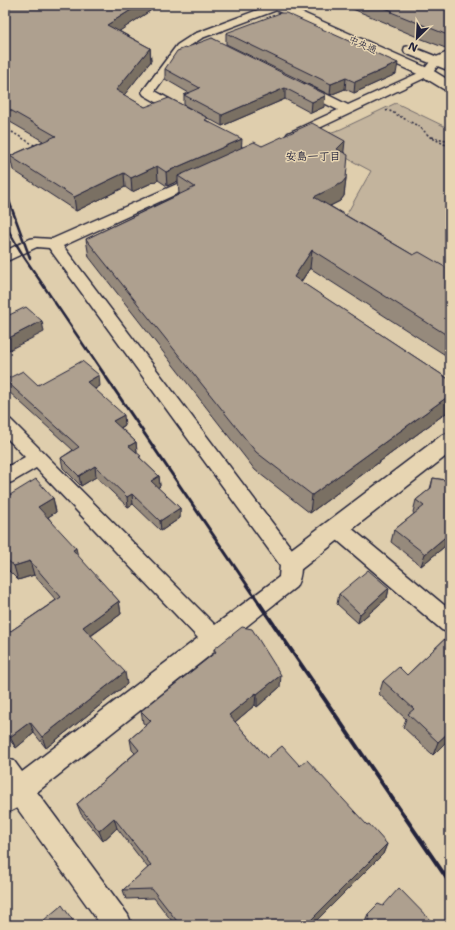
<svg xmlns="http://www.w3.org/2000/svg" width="455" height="930" font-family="'Shantell Sans','Klee One',sans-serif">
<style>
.green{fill:#c3b49d;stroke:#726b6c}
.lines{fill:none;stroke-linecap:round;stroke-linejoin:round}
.minor-casing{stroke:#22223b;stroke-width:3}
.tertiary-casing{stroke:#22223b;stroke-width:3}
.path{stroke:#22223b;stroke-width:1.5;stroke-dasharray:2 2;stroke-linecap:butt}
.minor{fill:#e7d5b2;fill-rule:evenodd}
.tertiary{fill:#e7d5b2;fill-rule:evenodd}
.rail-far3{stroke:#22223b;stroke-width:2}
.rail-far2{stroke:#22223b;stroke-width:2.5}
.rail-far1{stroke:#22223b;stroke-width:3}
.rail{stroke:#22223b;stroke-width:4}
.wall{fill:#968a7b;stroke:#22223b}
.shaded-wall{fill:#7a7064;stroke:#22223b}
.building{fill:#aea08f;stroke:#22223b}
.labels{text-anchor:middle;stroke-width:3;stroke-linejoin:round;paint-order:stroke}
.far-street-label{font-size:10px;fill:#22223b;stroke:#e7d5b2}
.far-neighbourhood-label{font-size:11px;font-weight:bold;fill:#22223b;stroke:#e7d5b2}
</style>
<rect width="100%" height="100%" fill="#dfcead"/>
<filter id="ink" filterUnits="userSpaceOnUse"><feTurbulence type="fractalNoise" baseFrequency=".025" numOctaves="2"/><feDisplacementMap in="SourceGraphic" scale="8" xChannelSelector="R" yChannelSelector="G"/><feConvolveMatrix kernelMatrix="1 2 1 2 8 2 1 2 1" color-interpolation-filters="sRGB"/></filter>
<g filter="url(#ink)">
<!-- green -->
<path class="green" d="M 396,103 L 450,129 L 450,278 L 344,219 L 371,171 L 311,139 L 341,129 Z"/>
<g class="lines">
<defs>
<path id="minor" d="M 271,5 L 283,6 L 282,8 L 202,38 L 185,49 L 155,91 L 189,110 L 191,113 L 189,116 L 181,116 L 144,95 L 142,92 L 177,45 L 194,34 Z
M 450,51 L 450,58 L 440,63 L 431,75 L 296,139 L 288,139 L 286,136 L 288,133 L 338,110 L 298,90 L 296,87 L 298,84 L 306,84 L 348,105 L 423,71 L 432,59 Z
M 202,173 L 207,174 L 209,177 L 207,180 L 63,246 L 298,557 C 303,566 301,578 296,587 L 224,644 L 223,647 L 219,648 L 37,792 L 128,915 L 132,925 L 101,925 L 17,808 L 5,814 L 5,758 L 14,761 L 22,772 L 198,638 L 36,468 L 12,482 L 5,484 L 5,468 L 25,457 L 5,436 L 5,418 L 11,420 L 215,625 L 279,577 L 280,565 L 49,248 L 37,247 L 5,262 L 5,251 L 30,239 L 35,238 L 52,239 Z
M 337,520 L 344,522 L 450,610 L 450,633 L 442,630 L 330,534 L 327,528 L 330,522 Z"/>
<path id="tertiary" d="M 269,5 L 285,5 L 432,70 L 450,81 L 450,91 L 445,90 L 422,76 L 271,8 Z
M 410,46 L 450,62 L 450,71 L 405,53 L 404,50 L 405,47 Z
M 450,433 L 450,453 L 300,570 L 291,573 L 282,570 L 279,563 L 282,556 L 442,435 Z"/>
</defs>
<!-- minor casing -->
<use href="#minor" class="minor-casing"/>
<!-- tertiary casing -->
<use href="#tertiary" class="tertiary-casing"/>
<!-- path -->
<path class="path" d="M 386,111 L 388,110 L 420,127 L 430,137 L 450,147
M 5,128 L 36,146
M 432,137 L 450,141"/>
<!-- minor -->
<use href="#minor" class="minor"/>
<!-- tertiary -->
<use href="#tertiary" class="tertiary"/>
<!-- rail-far3 -->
<path class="rail-far3" d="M 5,127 L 13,110"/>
<!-- rail-far2 -->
<path class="rail-far2" d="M 5,190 L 30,258
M 5,225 L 24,257 L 87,350"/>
<!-- rail-far1 -->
<path class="rail-far1" d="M 87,349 L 260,604"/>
<!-- rail -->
<path class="rail" d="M 259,603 L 450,883"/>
</g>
<!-- wall -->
<path class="wall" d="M 5,5 L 159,5 L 119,31 L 150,48 L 151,61 L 124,95 L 145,107 L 208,121 L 241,147 L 262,146 L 344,152 L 346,178 L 344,196 L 340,201 L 330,206 L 413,255 L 450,270 L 450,358 L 310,268 L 301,282 L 450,380 L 450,410 L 310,513 L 255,470 L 89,257 L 86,239 L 180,194 L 179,194 L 178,181 L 167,186 L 158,180 L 132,192 L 125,187 L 76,211 L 13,170 L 10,156 L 43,141 L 5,119 Z
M 343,5 L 450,5 L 450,49 L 448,49 L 422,39 L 389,25 L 389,24 Z
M 226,33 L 396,74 L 354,93 L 345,89 L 330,95 L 226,44 Z
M 212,38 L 324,107 L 311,113 L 285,99 L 222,126 L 184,105 L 184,95 L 189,93 L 165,79 L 165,69 Z
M 5,380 L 38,385 L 100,386 L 94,389 L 125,425 L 121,428 L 136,442 L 137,452 L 136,452 L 141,459 L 159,476 L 160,486 L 158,488 L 180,508 L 180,518 L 161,531 L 133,504 L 128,507 L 96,477 L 81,486 L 63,468 L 61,458 L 73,450 L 8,391 Z
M 450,476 L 450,542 L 421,566 L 391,542 L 394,530 L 414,514 L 413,512 L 416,500 L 430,489 L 433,478 L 445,480 Z
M 5,498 L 53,498 L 56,512 L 48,517 L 78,557 L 119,601 L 121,614 L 91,636 L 127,684 L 46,748 L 34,733 L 16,748 L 5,734 L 5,635 L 56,600 L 34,575 L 18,580 L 9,571 L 5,573 Z
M 389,588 L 387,598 L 358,623 L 337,604 L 339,594 Z
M 450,634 L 450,738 L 433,755 L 403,727 L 406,719 L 379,694 L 383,681 L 407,675 Z
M 214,649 L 280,687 L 257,707 L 255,705 L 235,722 L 267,758 L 300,766 L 367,825 L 387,844 L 383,854 L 312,925 L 175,925 L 154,898 L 126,899 L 123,890 L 148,868 L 117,828 L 103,841 L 81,814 L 77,804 L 135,753 L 132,750 L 130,739 L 146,725 L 143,723 L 141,711 L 214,654 Z
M 368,914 L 435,925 L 365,925 L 364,923 Z"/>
<!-- shaded-wall -->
<path class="shaded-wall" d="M 139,5 L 159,5 L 109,38 L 107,25 Z
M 450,39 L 450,49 L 448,49 Z
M 150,48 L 151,61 L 118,103 L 116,90 Z
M 398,63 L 396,74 L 354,93 L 355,82 Z
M 346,78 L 345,89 L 330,95 L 331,84 Z
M 285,88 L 285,99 L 222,126 L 222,115 Z
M 325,96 L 324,107 L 311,113 L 312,102 Z
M 242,139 L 241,153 L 178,176 L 178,181 L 167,186 L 166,172 Z
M 345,141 L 343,159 L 337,149 Z
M 157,166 L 158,180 L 132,192 L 131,178 Z
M 124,173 L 125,187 L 76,211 L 74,197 Z
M 346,178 L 344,196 L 340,201 L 312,215 L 314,197 Z
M 312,250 L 310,268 L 292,295 L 294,277 Z
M 42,321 L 44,332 L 5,352 L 5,340 Z
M 99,375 L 100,386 L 88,393 L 87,382 Z
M 450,395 L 450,410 L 310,513 L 312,495 Z
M 124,415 L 125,425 L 115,431 L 113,421 Z
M 136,442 L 137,452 L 131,456 L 129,446 Z
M 5,454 L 7,462 L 5,463 Z
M 95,466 L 96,477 L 81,486 L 79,476 Z
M 159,476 L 160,486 L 152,491 L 151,481 Z
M 132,494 L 133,504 L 128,507 L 127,497 Z
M 53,498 L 56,512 L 42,521 L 38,507 Z
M 180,508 L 180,518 L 161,531 L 160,521 Z
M 450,533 L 450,542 L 421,566 L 425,554 Z
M 76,548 L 79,561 L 73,550 Z
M 5,560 L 9,571 L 5,573 Z
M 30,561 L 34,575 L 18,580 L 14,566 Z
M 389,588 L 387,598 L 358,623 L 360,614 Z
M 119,601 L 121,614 L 86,639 L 83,627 Z
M 125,672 L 127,684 L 46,748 L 42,737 Z
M 281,675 L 280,687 L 257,707 L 257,694 Z
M 256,693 L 255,705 L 229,727 L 229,715 Z
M 30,722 L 34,733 L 16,748 L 10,737 Z
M 450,731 L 450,738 L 433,755 L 438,742 Z
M 114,818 L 117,828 L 103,841 L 99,831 Z
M 387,844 L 383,854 L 312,925 L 306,925 Z"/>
<!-- building -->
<path class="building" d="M 5,5 L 139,5 L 107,25 L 150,48 L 116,90 L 145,107 L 169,98 L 208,118 L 205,120 L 242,139 L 166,172 L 157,166 L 131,178 L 124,173 L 74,197 L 10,156 L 56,136 L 5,107 Z
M 377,5 L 450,5 L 450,36 L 391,12 L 393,11 Z
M 280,13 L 286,13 L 398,63 L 355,82 L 346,78 L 331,84 L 226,33 Z
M 212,38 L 325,94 L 325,96 L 312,102 L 285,88 L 222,115 L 184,95 L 200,88 L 165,69 L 177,51 Z
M 312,123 L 345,141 L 337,149 L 348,155 L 346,178 L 342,183 L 314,197 L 413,255 L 419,252 L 450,270 L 450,337 L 312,250 L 294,277 L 450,380 L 450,395 L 312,495 L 256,452 L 86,239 L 195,187 L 178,176 L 254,142 L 262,146 Z
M 26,307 L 42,321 L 5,340 L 5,317 Z
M 82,361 L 99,375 L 87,382 L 124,415 L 113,421 L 136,442 L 129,446 L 141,456 L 139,457 L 159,476 L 151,481 L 180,508 L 160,521 L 132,494 L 127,497 L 95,466 L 79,476 L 61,458 L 79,447 L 5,380 L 23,371 L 38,385 Z
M 450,476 L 450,533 L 425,554 L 394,530 L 424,506 L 416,500 L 431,488 L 433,478 L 445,480 Z
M 36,479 L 53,498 L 38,507 L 76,548 L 73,550 L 119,601 L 83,627 L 125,672 L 42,737 L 30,722 L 10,737 L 5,730 L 5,635 L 61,597 L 30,561 L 14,566 L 5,558 L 5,498 Z
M 368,570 L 389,588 L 360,614 L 339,594 Z
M 242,627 L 252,629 L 281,675 L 257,694 L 256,693 L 229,715 L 267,758 L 282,746 L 300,766 L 307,760 L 367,825 L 369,824 L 387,844 L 306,925 L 180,925 L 152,889 L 123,890 L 151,865 L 114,818 L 99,831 L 77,804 L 139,750 L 130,739 L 151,721 L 141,711 L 216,652 L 214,649 Z
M 450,634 L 450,731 L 438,742 L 408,714 L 414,709 L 383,681 L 399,667 L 407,675 Z
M 399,888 L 435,925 L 365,925 L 370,920 L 368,914 L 378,904 L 383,906 Z
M 62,905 L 76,925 L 38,925 Z"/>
</g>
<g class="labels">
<!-- far-street labels -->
<g class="far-street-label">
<text transform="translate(363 44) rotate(24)" y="4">中央通</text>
</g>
<!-- far-neighbourhood labels -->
<g class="far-neighbourhood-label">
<text x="313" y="160">安島一丁目</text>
</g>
</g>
<!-- margin -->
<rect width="455" height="930" fill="none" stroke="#e7d5b2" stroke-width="20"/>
<rect x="10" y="10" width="435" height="910" fill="none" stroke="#22223b" stroke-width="1.5" filter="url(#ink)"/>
<!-- north arrow -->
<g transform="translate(417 38) rotate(204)" stroke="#e7d5b2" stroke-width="3" paint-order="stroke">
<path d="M0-3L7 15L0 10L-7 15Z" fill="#22223b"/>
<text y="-6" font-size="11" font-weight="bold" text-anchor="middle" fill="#22223b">N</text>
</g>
</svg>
